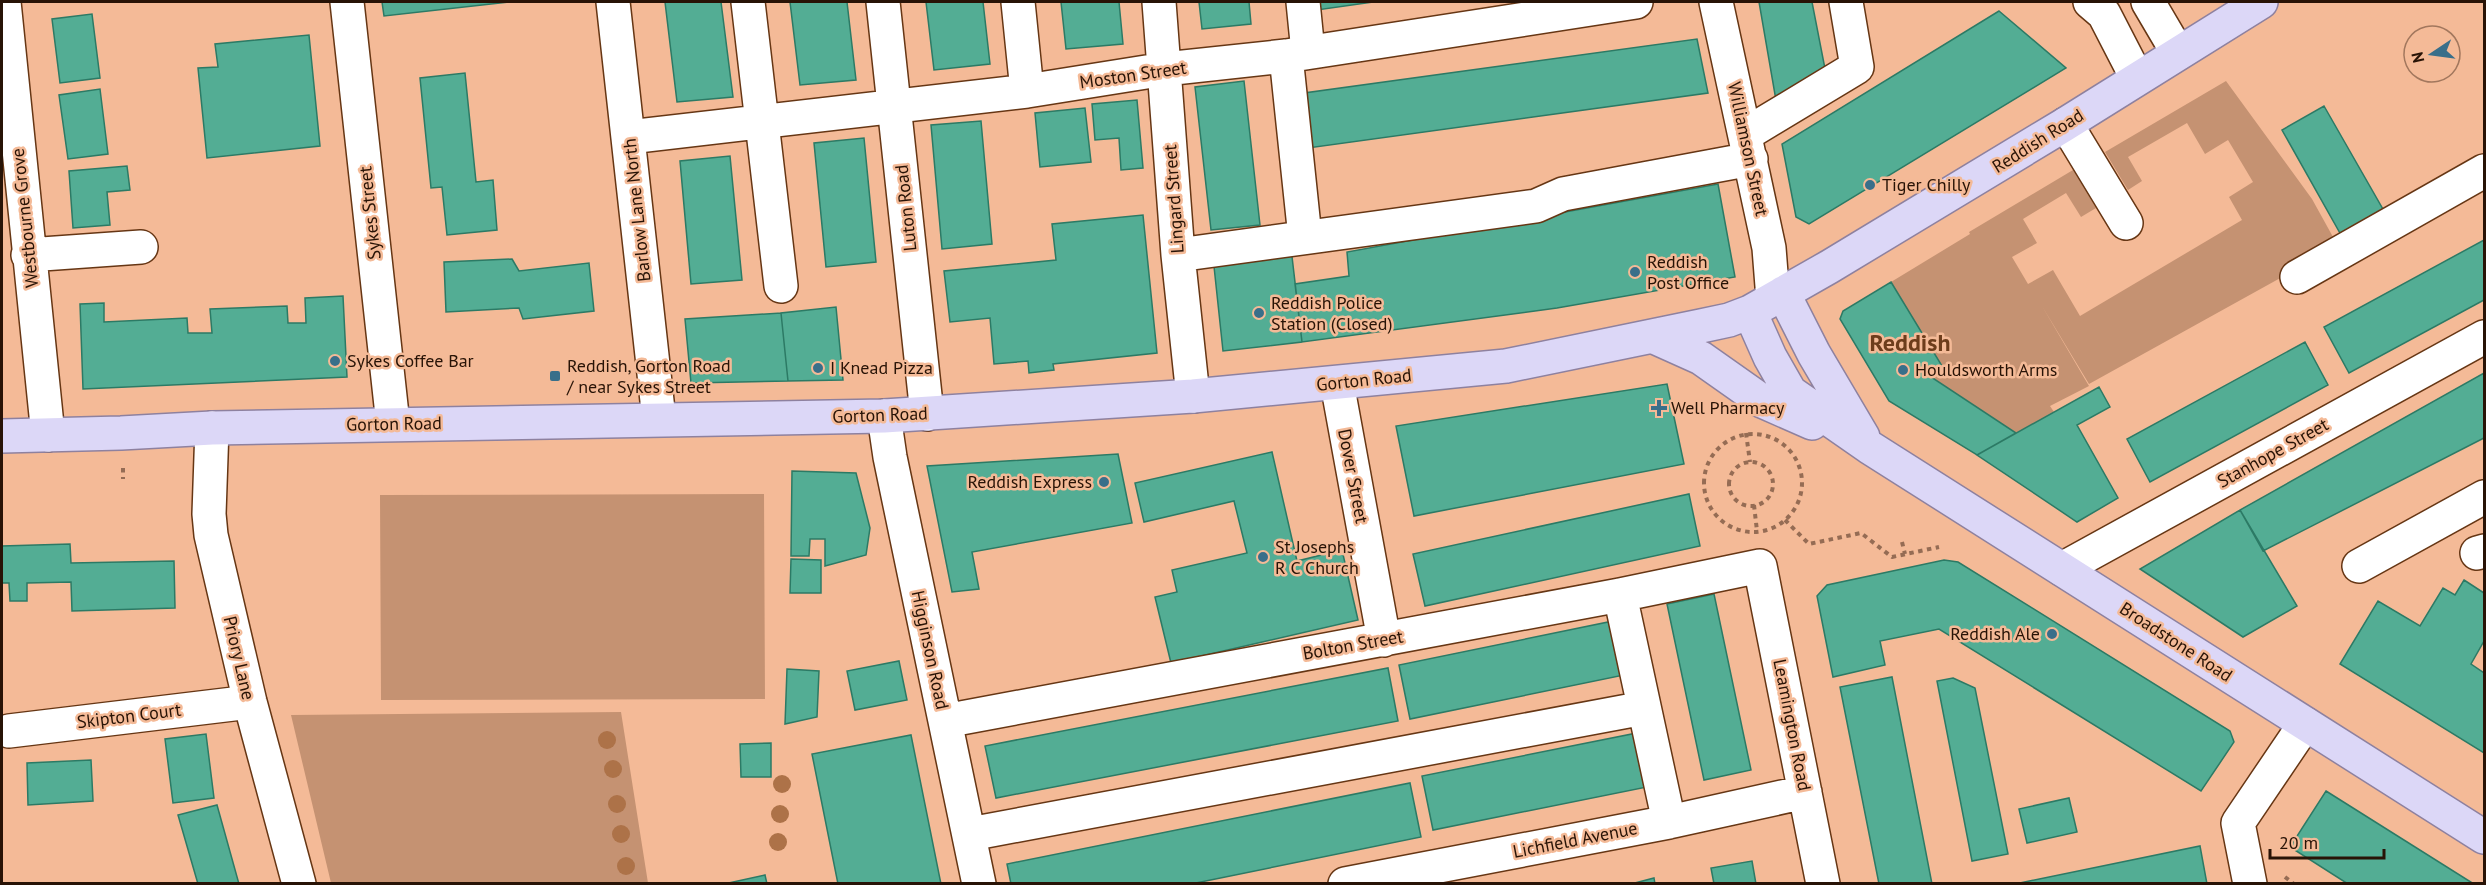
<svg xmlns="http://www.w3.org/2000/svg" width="2486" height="885" font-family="'PT Sans',sans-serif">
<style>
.green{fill:#c59272}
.building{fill:#53ad94;stroke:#2c7a65;stroke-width:1.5}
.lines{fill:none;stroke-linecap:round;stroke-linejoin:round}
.minor-casing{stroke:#663614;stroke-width:36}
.major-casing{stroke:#8e819f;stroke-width:36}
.path{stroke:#956c54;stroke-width:4;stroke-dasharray:4.5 4.5;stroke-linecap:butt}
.minor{stroke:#fff;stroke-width:33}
.major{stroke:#dcd7f7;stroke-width:33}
.tree{fill:#ad7248}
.poi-dot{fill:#396f8a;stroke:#f4ba97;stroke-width:2}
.labels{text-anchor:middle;stroke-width:5;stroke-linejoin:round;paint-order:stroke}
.street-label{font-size:18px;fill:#281306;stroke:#f4ba97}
.poi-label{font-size:18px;fill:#281306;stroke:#f4ba97;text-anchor:start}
.district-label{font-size:24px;font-weight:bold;fill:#6d3d1c;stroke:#f4ba97}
</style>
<rect width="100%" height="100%" fill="#f4ba97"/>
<!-- green -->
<path class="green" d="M 2226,81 L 2312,199 L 2338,246 L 2089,384 L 2042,306 L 2089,386 L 2050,406 L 2054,412 L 2016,433 L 1928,375 L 1891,282 L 1970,234 L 1969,232 L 2073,170 L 2096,208 L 2081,217 L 2066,193 L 2023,219 L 2037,243 L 2012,257 L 2028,284 L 2053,270 L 2080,316 L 2242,220 L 2229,197 L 2253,182 L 2228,140 L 2205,154 L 2187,123 L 2128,157 L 2142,181 L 2128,190 L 2105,152 Z
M 764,494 L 765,699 L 381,700 L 380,495 Z
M 621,712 L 648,883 L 331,883 L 291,715 Z"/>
<!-- building -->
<path class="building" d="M 382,2 L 509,2 L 384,16 Z
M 665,2 L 721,2 L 733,97 L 677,102 Z
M 790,2 L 847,2 L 856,80 L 800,85 Z
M 926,2 L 983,2 L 990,64 L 934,70 Z
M 1061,2 L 1119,2 L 1123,44 L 1066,49 Z
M 1199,2 L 1249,2 L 1251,24 L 1202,29 Z
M 1316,2 L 1373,2 L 1317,10 Z
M 1759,2 L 1812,2 L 1827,79 L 1778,112 Z
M 1999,11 L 2066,68 L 1809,224 L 1796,217 L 1782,144 Z
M 92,14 L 100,78 L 60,83 L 52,19 Z
M 309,35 L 320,146 L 207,158 L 198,68 L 218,67 L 215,44 Z
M 1697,39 L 1708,93 L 1308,148 L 1297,94 Z
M 465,73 L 476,182 L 493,180 L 497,230 L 447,235 L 442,187 L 431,188 L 420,78 Z
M 1244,81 L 1260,225 L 1211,230 L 1195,87 Z
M 100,89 L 108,154 L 68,159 L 59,95 Z
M 1137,100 L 1143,168 L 1121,170 L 1119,138 L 1095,140 L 1092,104 Z
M 2324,106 L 2388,218 L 2345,242 L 2282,130 Z
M 1085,108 L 1091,162 L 1040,167 L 1035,113 Z
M 981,121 L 992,244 L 942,249 L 931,125 Z
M 864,138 L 876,262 L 826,267 L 814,143 Z
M 730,156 L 742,280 L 691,284 L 680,161 Z
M 127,166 L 130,190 L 107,192 L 110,225 L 73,228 L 69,171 Z
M 1718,184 L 1735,277 L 1557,308 L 1302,342 L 1295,284 L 1349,276 L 1347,252 Z
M 1143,215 L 1157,353 L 1053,364 L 1054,370 L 1029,373 L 1028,361 L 994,364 L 990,318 L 950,322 L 944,271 L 1056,260 L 1052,224 Z
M 2484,240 L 2484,300 L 2349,373 L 2324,327 Z
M 1291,248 L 1302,342 L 1223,351 L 1213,257 Z
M 512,259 L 519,271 L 589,263 L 594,311 L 523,319 L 519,308 L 446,312 L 444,262 Z
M 1891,282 L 1942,366 L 1928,375 L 2016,433 L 1977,455 L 1889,401 L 1840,319 L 1843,311 Z
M 343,296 L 347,377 L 83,389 L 80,304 L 104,303 L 104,322 L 187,318 L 188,333 L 212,333 L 210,309 L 287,306 L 288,323 L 306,323 L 305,298 Z
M 836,307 L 843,380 L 788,381 L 781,313 Z
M 781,313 L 788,381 L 691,383 L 685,319 Z
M 2305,342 L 2328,385 L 2150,482 L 2127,439 Z
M 2484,373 L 2484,438 L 2263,551 L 2240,510 Z
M 1667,384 L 1684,464 L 1414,516 L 1396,426 Z
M 2099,387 L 2110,407 L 2077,425 L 2118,498 L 2077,522 L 1977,455 Z
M 1272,452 L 1297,561 L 1342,550 L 1358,620 L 1171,663 L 1155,597 L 1177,592 L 1172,570 L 1247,553 L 1234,501 L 1144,522 L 1135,483 Z
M 1118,454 L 1132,523 L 972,552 L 979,589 L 952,592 L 927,466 Z
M 792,471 L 856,473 L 870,528 L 866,555 L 825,566 L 825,539 L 810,539 L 809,556 L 791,556 Z
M 1689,494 L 1700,546 L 1425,606 L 1413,554 Z
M 2240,510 L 2297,606 L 2243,637 L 2140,569 Z
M 70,544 L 71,563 L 174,561 L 175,608 L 72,611 L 71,582 L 27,583 L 27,601 L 10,601 L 9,583 L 2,583 L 2,546 Z
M 791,559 L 821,560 L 821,593 L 790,593 Z
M 1944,560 L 1958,562 L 2230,731 L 2234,742 L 2201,791 L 1939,629 L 1880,641 L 1885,665 L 1833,677 L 1817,596 L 1827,585 Z
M 2464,580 L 2484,593 L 2484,641 L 2471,664 L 2484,673 L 2484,753 L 2340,664 L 2378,601 L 2420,626 L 2443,588 L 2455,595 Z
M 1714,594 L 1751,770 L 1704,780 L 1667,604 Z
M 1618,620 L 1629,674 L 1410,719 L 1399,665 Z
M 899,661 L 907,700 L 855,710 L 847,671 Z
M 1388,668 L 1398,721 L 996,798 L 985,746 Z
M 787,669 L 819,671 L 817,717 L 785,724 Z
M 1892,677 L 1932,884 L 1879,884 L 1840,687 Z
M 1953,678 L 1975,688 L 2008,854 L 1972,861 L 1937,681 Z
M 1642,732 L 1652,786 L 1433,830 L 1422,776 Z
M 206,734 L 214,798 L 173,803 L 165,739 Z
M 911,735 L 941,884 L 838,884 L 812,754 Z
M 771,743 L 771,777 L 741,777 L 740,744 Z
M 91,760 L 93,801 L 28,805 L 27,763 Z
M 1410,783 L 1421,837 L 1191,884 L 1011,884 L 1007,864 Z
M 2326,791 L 2474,884 L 2348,884 L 2290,847 Z
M 2069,798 L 2077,832 L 2027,843 L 2019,809 Z
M 217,805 L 239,884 L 198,884 L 178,815 Z
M 2200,846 L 2207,884 L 2015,884 Z
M 1752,861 L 1756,884 L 1714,884 L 1711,868 Z
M 765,875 L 767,884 L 724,884 Z
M 1654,878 L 1655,884 L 1631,884 Z"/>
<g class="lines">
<defs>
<path id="minor" d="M 4,2 L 48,435
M 347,2 L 393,424
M 613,2 L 659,419
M 748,2 L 781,286
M 883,2 L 927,414
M 1018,2 L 1027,91
M 1159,2 L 1178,255 L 1193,396
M 1303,2 L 1308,52
M 1716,2 L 1769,248 L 1773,299
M 2090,2 L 2104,14 L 2137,78
M 2148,2 L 2178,53
M 1286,56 L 1305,237
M 2066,124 L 2126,223
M 1746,134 L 1857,67 L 1846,2
M 629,137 L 1027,91 L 1165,69 L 1286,56 L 1636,2
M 28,255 L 141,247
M 1178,255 L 1536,206 L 1563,194 L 1751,159
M 2297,277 L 2484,171
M 1337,383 L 1384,640
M 884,416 L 890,457 L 979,884
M 212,428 L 209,514 L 211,535 L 250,702 L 299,884
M 2477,553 L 2484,551
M 2359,566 L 2484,497
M 2062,569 L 2484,337
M 1620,595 L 1669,822
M 945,721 L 1620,595 L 1760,566 L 1823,884
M 9,731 L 250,702
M 970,834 L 1644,708
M 1345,884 L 1669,822 L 1805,792
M 2250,884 L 2238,823 L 2305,724"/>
<path id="major" d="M 1783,293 L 1814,354 L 1863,437
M 1750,312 L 1770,357 L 1790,392 L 1869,447 L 2484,837
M 1652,336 L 1701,358 L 1762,401 L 1812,423
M 2,436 L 121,433 L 212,428 L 884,416 L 1193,396 L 1506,366 L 1701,326 L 1729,320 L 1750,312 L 1829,267 L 2064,125 L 2261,2"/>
</defs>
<!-- minor casing -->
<use href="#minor" class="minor-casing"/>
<!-- major casing -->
<use href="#major" class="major-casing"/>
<!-- path -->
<path class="path" d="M 1746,433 L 1750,462
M1704 483a49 49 0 1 1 98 0a49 49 0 1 1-98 0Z
M1729 484a22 22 0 1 1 44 0a22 22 0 1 1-44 0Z
M 123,468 L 123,479
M 1754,505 L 1757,531
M 1785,520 L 1809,544 L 1861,533 L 1892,557 L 1939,547
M 1902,542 L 1905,554
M 2285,877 L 2294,884"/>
<!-- minor -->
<use href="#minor" class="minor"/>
<!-- major -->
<use href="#major" class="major"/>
</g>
<!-- trees -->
<g class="tree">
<circle cx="607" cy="740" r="9"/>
<circle cx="613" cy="769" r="9"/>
<circle cx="782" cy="784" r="9"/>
<circle cx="617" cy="804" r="9"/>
<circle cx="780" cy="814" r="9"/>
<circle cx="621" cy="834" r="9"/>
<circle cx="778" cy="842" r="9"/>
<circle cx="626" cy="866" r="9"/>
</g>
<!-- markers -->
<g class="poi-dot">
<circle cx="1870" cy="185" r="6"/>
<circle cx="1635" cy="272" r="6"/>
<circle cx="1259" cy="313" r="6"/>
<circle cx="335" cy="361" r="6"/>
<circle cx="818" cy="368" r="6"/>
<circle cx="1903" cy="370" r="6"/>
<rect x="549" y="370" width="12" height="12" rx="3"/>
<path d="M1656 399h6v6h6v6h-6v6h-6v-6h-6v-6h6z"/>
<circle cx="1104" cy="482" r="6"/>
<circle cx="1263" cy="557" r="6"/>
<circle cx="2052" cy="634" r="6"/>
</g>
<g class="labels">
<!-- street labels -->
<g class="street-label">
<text transform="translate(1133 75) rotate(-8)" y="6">Moston Street</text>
<text transform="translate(2038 141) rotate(-32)" y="6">Reddish Road</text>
<text transform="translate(1748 149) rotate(78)" y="6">Williamson Street</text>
<text transform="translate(1174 199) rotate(-94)" y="6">Lingard Street</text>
<text transform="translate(906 208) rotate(-96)" y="6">Luton Road</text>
<text transform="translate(637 210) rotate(-96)" y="6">Barlow Lane North</text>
<text transform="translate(370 213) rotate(-96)" y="6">Sykes Street</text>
<text transform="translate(25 218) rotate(-96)" y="6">Westbourne Grove</text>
<text transform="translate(1364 380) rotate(-6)" y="6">Gorton Road</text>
<text transform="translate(880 415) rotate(-2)" y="6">Gorton Road</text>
<text transform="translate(394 424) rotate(-1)" y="6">Gorton Road</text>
<text transform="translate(2273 453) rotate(-29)" y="6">Stanhope Street</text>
<text transform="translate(1353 476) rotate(79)" y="6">Dover Street</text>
<text transform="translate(2176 642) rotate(33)" y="6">Broadstone Road</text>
<text transform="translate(1353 645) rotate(-10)" y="6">Bolton Street</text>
<text transform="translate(930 650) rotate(78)" y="6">Higginson Road</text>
<text transform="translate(239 658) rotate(77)" y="6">Priory Lane</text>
<text transform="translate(129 716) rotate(-7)" y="6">Skipton Court</text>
<text transform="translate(1792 725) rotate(79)" y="6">Leamington Road</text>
<text transform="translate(1575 840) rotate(-11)" y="6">Lichfield Avenue</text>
</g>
<!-- poi labels -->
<g class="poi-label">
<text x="1882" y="191">Tiger Chilly</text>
<text x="1647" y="268">Reddish<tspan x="1647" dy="21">Post Office</tspan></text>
<text x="1271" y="309">Reddish Police<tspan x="1271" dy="21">Station (Closed)</tspan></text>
<text x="347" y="367">Sykes Coffee Bar</text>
<text x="567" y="372">Reddish, Gorton Road<tspan x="567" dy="21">/ near Sykes Street</tspan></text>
<text x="830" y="374">I Knead Pizza</text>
<text x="1915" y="376">Houldsworth Arms</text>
<text x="1671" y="414">Well Pharmacy</text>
<text x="1092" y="488" text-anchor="end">Reddish Express</text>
<text x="1275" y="553">St Josephs<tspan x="1275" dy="21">R C Church</tspan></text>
<text x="2040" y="640" text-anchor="end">Reddish Ale</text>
</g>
<!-- district labels -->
<g class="district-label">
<text x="1910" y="351">Reddish</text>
</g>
</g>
<!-- border -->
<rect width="2486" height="885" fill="none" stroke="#281306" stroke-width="6"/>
<!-- north arrow -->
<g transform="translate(2432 54) rotate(257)"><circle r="28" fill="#f4ba97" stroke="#a2775d" stroke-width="1.5"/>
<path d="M0-4.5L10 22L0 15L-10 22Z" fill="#396f8a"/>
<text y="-9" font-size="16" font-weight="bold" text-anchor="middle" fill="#281306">N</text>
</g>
<!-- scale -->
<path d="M2270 849v9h114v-9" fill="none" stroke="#281306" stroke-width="3"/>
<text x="2279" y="849" font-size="18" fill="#281306" stroke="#f4ba97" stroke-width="4.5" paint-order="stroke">20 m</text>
</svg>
